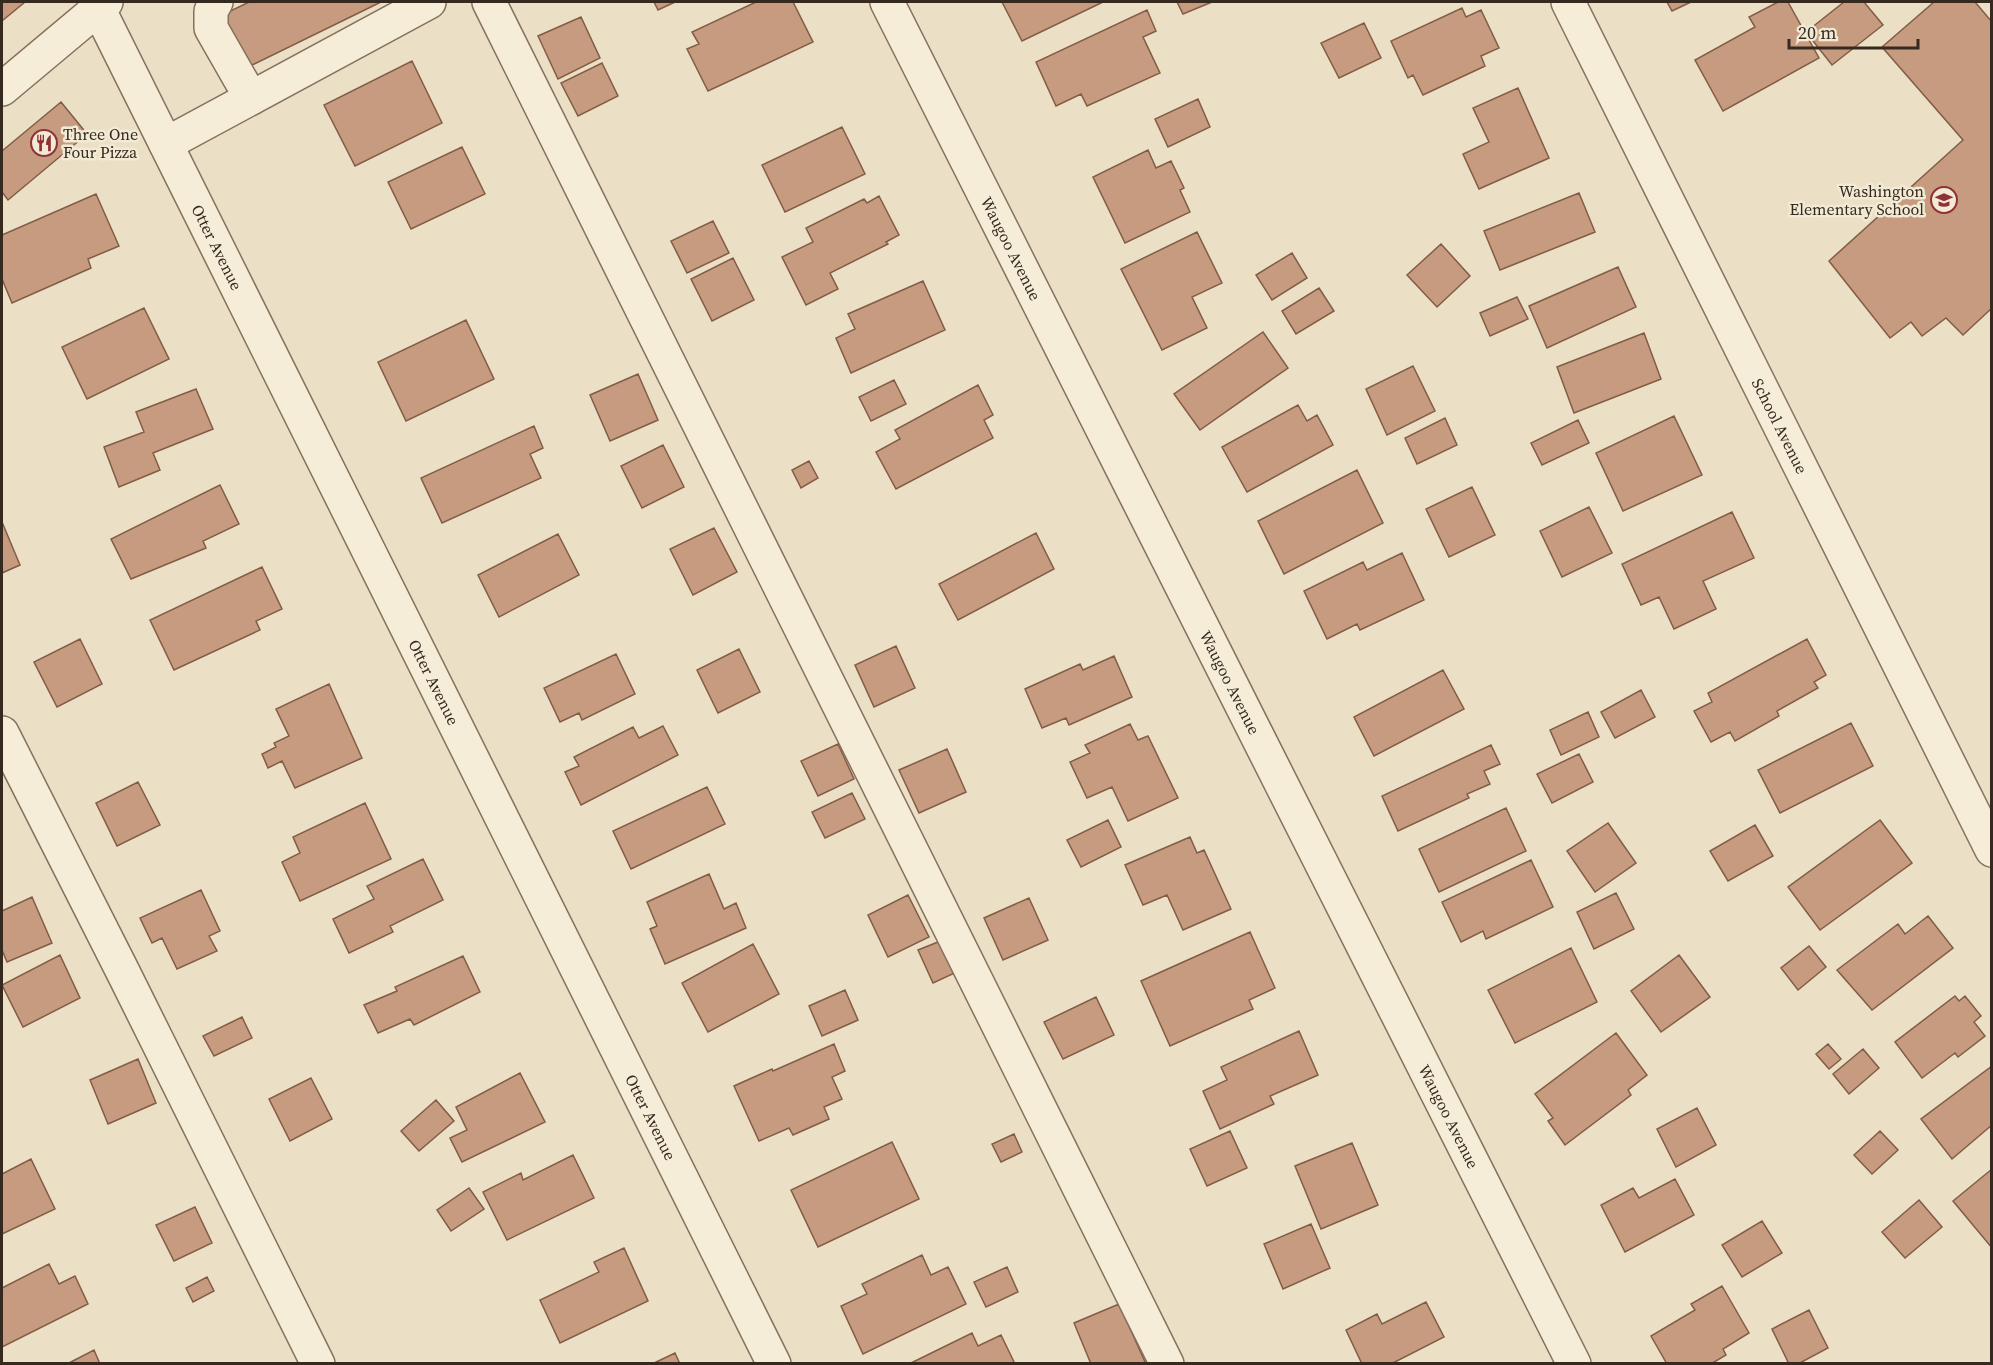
<svg xmlns="http://www.w3.org/2000/svg" width="1993" height="1365" font-family="'Source Serif 4',serif">
<style>
.building{fill:#c69b7f;stroke:#825c45;stroke-width:1.5}
.lines{fill:none;stroke-linecap:round;stroke-linejoin:round}
.minor-casing{stroke:#85715d;stroke-width:36}
.minor{stroke:#f6edd9;stroke-width:33}
.labels{text-anchor:middle;stroke-width:5;stroke-linejoin:round;paint-order:stroke}
.poi-label{font-size:16px;fill:#362a20;stroke:#f3ead5;text-anchor:start}
.street-label{font-size:16px;fill:#362a20;stroke:#f3ead5}
</style>
<rect width="100%" height="100%" fill="#ebdfc6"/>
<!-- building -->
<path class="building" d="M 2,2 L 25,2 L 2,21 Z
M 249,2 L 381,2 L 246,68 L 220,16 Z
M 654,2 L 675,2 L 658,10 Z
M 756,2 L 793,2 L 813,42 L 708,91 L 687,49 L 699,44 L 692,32 Z
M 1002,2 L 1103,2 L 1022,41 Z
M 1177,2 L 1212,2 L 1183,14 Z
M 1667,2 L 1691,2 L 1672,11 Z
M 1778,2 L 1788,2 L 1819,58 L 1723,111 L 1695,60 L 1755,27 L 1749,17 Z
M 1844,2 L 1864,2 L 1883,25 L 1832,65 L 1806,32 Z
M 1934,2 L 1975,2 L 1992,22 L 1992,308 L 1963,335 L 1946,318 L 1922,336 L 1911,322 L 1890,338 L 1829,261 L 1963,140 L 1882,47 Z
M 1462,8 L 1466,17 L 1481,10 L 1499,48 L 1481,56 L 1485,66 L 1423,95 L 1413,75 L 1408,78 L 1391,41 Z
M 1147,10 L 1156,31 L 1143,37 L 1160,73 L 1087,106 L 1081,94 L 1056,106 L 1036,62 Z
M 581,17 L 600,58 L 558,79 L 538,36 Z
M 1364,23 L 1381,58 L 1339,78 L 1321,43 Z
M 412,61 L 442,123 L 355,166 L 324,105 Z
M 602,63 L 618,96 L 578,116 L 561,83 Z
M 1518,88 L 1549,158 L 1479,189 L 1463,154 L 1489,142 L 1473,108 Z
M 1198,99 L 1210,127 L 1168,147 L 1155,119 Z
M 61,102 L 87,134 L 8,200 L 2,192 L 2,151 Z
M 842,127 L 865,174 L 785,212 L 762,165 Z
M 462,147 L 485,194 L 411,229 L 388,182 Z
M 1148,150 L 1156,168 L 1171,161 L 1184,188 L 1180,190 L 1190,212 L 1125,243 L 1093,177 Z
M 1579,193 L 1595,232 L 1500,270 L 1484,231 Z
M 96,194 L 119,246 L 88,259 L 91,268 L 12,303 L 2,279 L 2,235 Z
M 879,196 L 899,235 L 886,242 L 888,244 L 830,273 L 838,289 L 806,305 L 782,257 L 813,242 L 806,228 L 864,199 L 867,203 Z
M 713,221 L 729,253 L 687,273 L 671,241 Z
M 1197,232 L 1222,283 L 1192,297 L 1207,328 L 1162,350 L 1121,269 Z
M 1441,244 L 1470,276 L 1437,307 L 1407,275 Z
M 1292,253 L 1307,278 L 1272,300 L 1256,275 Z
M 733,258 L 754,300 L 712,321 L 691,279 Z
M 1618,267 L 1636,307 L 1547,348 L 1529,306 Z
M 923,281 L 945,330 L 851,373 L 836,338 L 855,329 L 848,314 Z
M 1319,288 L 1334,311 L 1296,334 L 1282,311 Z
M 1517,297 L 1528,319 L 1490,336 L 1480,313 Z
M 144,308 L 169,359 L 87,399 L 62,347 Z
M 466,320 L 494,379 L 406,421 L 378,362 Z
M 1263,332 L 1288,368 L 1200,430 L 1174,394 Z
M 1644,333 L 1661,379 L 1574,413 L 1557,367 Z
M 1413,366 L 1435,411 L 1387,435 L 1366,389 Z
M 638,374 L 658,420 L 610,441 L 590,395 Z
M 894,380 L 906,404 L 871,421 L 859,397 Z
M 978,385 L 993,415 L 984,420 L 993,438 L 896,489 L 876,452 L 900,439 L 895,430 Z
M 196,389 L 213,429 L 153,453 L 160,470 L 119,487 L 104,447 L 144,432 L 136,412 Z
M 1298,405 L 1307,421 L 1317,415 L 1333,445 L 1247,492 L 1222,447 Z
M 1674,416 L 1702,475 L 1623,511 L 1596,453 Z
M 1445,418 L 1457,445 L 1417,464 L 1405,438 Z
M 1578,420 L 1589,443 L 1542,465 L 1531,443 Z
M 534,426 L 543,448 L 530,454 L 541,478 L 442,523 L 421,478 Z
M 663,445 L 684,487 L 642,508 L 621,466 Z
M 809,461 L 818,478 L 801,488 L 792,470 Z
M 1357,470 L 1383,523 L 1284,574 L 1258,521 Z
M 220,485 L 239,524 L 203,541 L 206,548 L 131,579 L 111,539 Z
M 1472,487 L 1495,535 L 1449,557 L 1426,509 Z
M 1589,507 L 1612,553 L 1562,577 L 1540,531 Z
M 1732,512 L 1754,558 L 1703,581 L 1716,609 L 1674,629 L 1659,597 L 1641,605 L 1622,564 Z
M 2,522 L 20,565 L 2,573 Z
M 714,528 L 737,572 L 693,595 L 670,549 Z
M 1036,533 L 1054,569 L 958,620 L 939,584 Z
M 558,534 L 579,575 L 499,617 L 478,575 Z
M 1402,553 L 1424,600 L 1360,630 L 1357,624 L 1327,639 L 1304,591 L 1363,562 L 1367,570 Z
M 262,567 L 282,609 L 256,621 L 260,630 L 174,670 L 150,620 Z
M 80,639 L 102,684 L 57,707 L 34,662 Z
M 1807,639 L 1826,675 L 1814,682 L 1818,688 L 1777,711 L 1779,716 L 1735,741 L 1730,732 L 1711,742 L 1694,711 L 1712,702 L 1708,693 Z
M 896,646 L 915,688 L 874,707 L 855,665 Z
M 739,649 L 760,692 L 718,713 L 697,670 Z
M 616,654 L 635,694 L 582,720 L 579,713 L 560,722 L 544,688 Z
M 1114,656 L 1132,697 L 1069,725 L 1066,718 L 1042,728 L 1025,689 L 1080,664 L 1083,670 Z
M 1443,670 L 1464,709 L 1374,756 L 1354,717 Z
M 329,684 L 362,758 L 295,788 L 282,761 L 268,768 L 262,754 L 276,747 L 274,743 L 289,736 L 276,709 Z
M 1641,690 L 1655,717 L 1615,738 L 1601,712 Z
M 1588,712 L 1599,737 L 1561,755 L 1550,730 Z
M 1851,723 L 1873,766 L 1780,813 L 1758,770 Z
M 1130,724 L 1138,740 L 1148,736 L 1178,798 L 1128,821 L 1112,787 L 1087,798 L 1070,762 L 1090,753 L 1085,745 Z
M 663,726 L 678,755 L 581,805 L 565,772 L 579,766 L 574,757 L 633,727 L 639,738 Z
M 838,744 L 854,779 L 818,796 L 801,761 Z
M 1491,745 L 1500,764 L 1484,771 L 1490,784 L 1467,794 L 1469,798 L 1398,831 L 1382,796 Z
M 947,749 L 966,792 L 919,813 L 899,770 Z
M 1579,754 L 1593,782 L 1552,803 L 1537,774 Z
M 138,782 L 160,825 L 117,846 L 96,803 Z
M 707,787 L 725,824 L 631,869 L 613,831 Z
M 852,793 L 865,819 L 825,838 L 812,812 Z
M 365,803 L 391,859 L 300,901 L 282,862 L 300,853 L 293,837 Z
M 1506,808 L 1526,851 L 1439,892 L 1419,849 Z
M 1108,820 L 1121,847 L 1081,867 L 1067,840 Z
M 1880,820 L 1912,863 L 1820,930 L 1788,887 Z
M 1608,823 L 1636,863 L 1595,892 L 1567,851 Z
M 1755,825 L 1773,856 L 1728,881 L 1710,851 Z
M 1190,837 L 1197,853 L 1204,850 L 1231,909 L 1183,930 L 1167,895 L 1143,905 L 1125,865 Z
M 423,859 L 443,900 L 390,926 L 393,932 L 349,953 L 333,919 L 374,899 L 367,886 Z
M 1531,860 L 1553,907 L 1486,939 L 1483,931 L 1461,942 L 1442,902 Z
M 709,874 L 724,909 L 736,903 L 746,928 L 665,964 L 650,929 L 657,926 L 647,902 Z
M 201,890 L 220,931 L 209,936 L 217,951 L 177,969 L 162,938 L 152,943 L 140,918 Z
M 1616,893 L 1634,929 L 1594,949 L 1577,912 Z
M 908,895 L 929,937 L 888,957 L 868,915 Z
M 32,897 L 52,943 L 7,962 L 2,950 L 2,911 Z
M 1029,898 L 1048,940 L 1003,960 L 984,918 Z
M 1928,916 L 1953,948 L 1872,1010 L 1837,970 L 1898,924 L 1905,934 Z
M 1250,932 L 1275,988 L 1249,1000 L 1253,1009 L 1170,1046 L 1141,981 Z
M 943,940 L 957,972 L 933,983 L 918,950 Z
M 753,944 L 779,994 L 708,1032 L 682,983 Z
M 1809,946 L 1826,967 L 1798,990 L 1781,968 Z
M 1571,948 L 1597,1002 L 1515,1043 L 1488,990 Z
M 60,955 L 80,998 L 23,1027 L 2,985 Z
M 1679,955 L 1710,997 L 1661,1032 L 1631,991 Z
M 463,956 L 480,992 L 414,1025 L 410,1019 L 378,1033 L 364,1005 L 397,991 L 395,987 Z
M 845,990 L 858,1020 L 822,1036 L 809,1006 Z
M 1955,996 L 1959,1001 L 1965,996 L 1981,1016 L 1974,1022 L 1985,1036 L 1958,1057 L 1955,1053 L 1922,1078 L 1895,1042 Z
M 1096,997 L 1114,1035 L 1063,1059 L 1044,1022 Z
M 242,1017 L 252,1038 L 214,1056 L 203,1036 Z
M 1299,1031 L 1318,1075 L 1270,1096 L 1274,1104 L 1220,1129 L 1203,1091 L 1227,1080 L 1221,1067 Z
M 1616,1033 L 1647,1075 L 1628,1090 L 1631,1095 L 1565,1145 L 1548,1121 L 1553,1118 L 1535,1094 Z
M 834,1044 L 845,1071 L 832,1077 L 842,1099 L 824,1107 L 829,1119 L 793,1135 L 789,1128 L 759,1141 L 734,1086 L 772,1069 L 773,1071 Z
M 1828,1044 L 1841,1059 L 1829,1069 L 1816,1054 Z
M 1863,1049 L 1879,1068 L 1849,1094 L 1833,1074 Z
M 138,1059 L 156,1103 L 108,1124 L 90,1080 Z
M 1992,1066 L 1992,1125 L 1952,1159 L 1921,1119 Z
M 520,1073 L 545,1122 L 462,1162 L 450,1138 L 467,1130 L 456,1107 Z
M 311,1078 L 332,1119 L 290,1141 L 269,1099 Z
M 436,1100 L 454,1121 L 419,1151 L 401,1131 Z
M 1697,1108 L 1716,1145 L 1676,1167 L 1657,1129 Z
M 1230,1131 L 1247,1168 L 1207,1186 L 1190,1149 Z
M 1880,1131 L 1898,1150 L 1872,1174 L 1854,1155 Z
M 1014,1134 L 1022,1152 L 1001,1162 L 992,1144 Z
M 892,1142 L 919,1199 L 818,1247 L 791,1190 Z
M 1352,1143 L 1378,1205 L 1321,1229 L 1295,1166 Z
M 573,1155 L 594,1198 L 507,1240 L 483,1192 L 521,1173 L 523,1180 Z
M 31,1159 L 55,1209 L 2,1234 L 2,1174 Z
M 1992,1169 L 1992,1248 L 1953,1201 Z
M 1675,1179 L 1694,1215 L 1625,1252 L 1601,1205 L 1633,1188 L 1639,1198 Z
M 469,1188 L 484,1209 L 451,1231 L 437,1210 Z
M 1919,1200 L 1942,1227 L 1905,1258 L 1882,1232 Z
M 195,1207 L 212,1243 L 174,1261 L 156,1225 Z
M 1762,1221 L 1782,1253 L 1742,1277 L 1722,1245 Z
M 1311,1224 L 1330,1268 L 1283,1289 L 1264,1244 Z
M 624,1248 L 648,1301 L 560,1343 L 540,1300 L 599,1272 L 594,1262 Z
M 922,1255 L 931,1275 L 948,1267 L 966,1304 L 863,1354 L 841,1306 L 867,1294 L 862,1284 Z
M 49,1264 L 59,1284 L 75,1276 L 88,1304 L 2,1347 L 2,1288 Z
M 1007,1267 L 1018,1292 L 986,1307 L 974,1282 Z
M 207,1277 L 214,1291 L 193,1302 L 186,1288 Z
M 1722,1286 L 1749,1333 L 1723,1349 L 1726,1355 L 1711,1364 L 1667,1364 L 1651,1336 L 1695,1310 L 1691,1304 Z
M 1426,1302 L 1444,1337 L 1391,1364 L 1362,1364 L 1346,1330 L 1377,1314 L 1382,1324 Z
M 1119,1304 L 1146,1364 L 1091,1364 L 1074,1323 Z
M 1809,1310 L 1828,1348 L 1798,1364 L 1789,1364 L 1772,1329 Z
M 972,1333 L 978,1346 L 1001,1335 L 1015,1364 L 909,1364 Z
M 94,1350 L 100,1364 L 67,1364 Z
M 675,1353 L 680,1364 L 652,1364 Z"/>
<g class="lines">
<defs>
<g id="minor">
<path id="s1" d="M 95,2 L 774,1364"/>
<path d="M 216,2 L 211,11 L 211,28 L 251,98"/>
<path d="M 489,2 L 1167,1364"/>
<path id="s2" d="M 887,2 L 1574,1364"/>
<path id="s3" d="M 1568,2 L 1992,850"/>
<path d="M 2,89 L 106,2"/>
<path d="M 166,144 L 429,2"/>
<path d="M 2,733 L 122,970 L 318,1364"/>
</g>
</defs>
<!-- minor casing -->
<use href="#minor" class="minor-casing"/>
<!-- minor -->
<use href="#minor" class="minor"/>
</g>
<!-- icons -->
<defs>
<symbol id="restaurant-ring" viewBox="-11 -11 22 22"><circle r="9.5" fill="#f3ead5" stroke="#8f3235" stroke-width="1.5"/><path d="M-5-6h1v4h1v-4h1v4h1v-4h1v5L-1.5 .5V6h-2V.5L-5-1ZM5-6V6H3V1.5H1.5Q1.5-4 5-6Z" fill="#8f3235"/></symbol>
<symbol id="school-ring" viewBox="-11 -11 22 22"><circle r="9.5" fill="#f3ead5" stroke="#8f3235" stroke-width="1.5"/><path d="M0-5L7-2L0 1L-7-2ZM-4 1L0 2.5L4 1V4Q0 6-4 4Z" fill="#8f3235"/></symbol>
</defs>
<g fill-rule="evenodd">
<use href="#restaurant-ring" x="29" y="128" width="30" height="30"/>
<use href="#school-ring" x="1929" y="185" width="30" height="30"/>
</g>
<g class="labels">
<!-- poi labels -->
<g class="poi-label">
<text x="63" y="140">Three One<tspan x="63" dy="18">Four Pizza</tspan></text>
<text x="1924" y="197" text-anchor="end">Washington<tspan x="1924" dy="18">Elementary School</tspan></text>
</g>
<!-- street labels -->
<g class="street-label">
<text dy="6" stroke="none"><textPath href="#s1" startOffset="274">Otter Avenue</textPath></text>
<text dy="6" stroke="none"><textPath href="#s2" startOffset="276">Waugoo Avenue</textPath></text>
<text dy="6" stroke="none"><textPath href="#s3" startOffset="474">School Avenue</textPath></text>
<text dy="6" stroke="none"><textPath href="#s2" startOffset="762">Waugoo Avenue</textPath></text>
<text dy="6" stroke="none"><textPath href="#s1" startOffset="760">Otter Avenue</textPath></text>
<text dy="6" stroke="none"><textPath href="#s2" startOffset="1248">Waugoo Avenue</textPath></text>
<text dy="6" stroke="none"><textPath href="#s1" startOffset="1246">Otter Avenue</textPath></text>
</g>
</g>
<!-- border -->
<rect width="1993" height="1365" fill="none" stroke="#362a20" stroke-width="6"/>
<!-- scale -->
<path d="M1789 39v9h129v-9" fill="none" stroke="#362a20" stroke-width="3"/>
<text x="1798" y="39" font-size="18" fill="#362a20" stroke="#f3ead5" stroke-width="4.5" paint-order="stroke">20 m</text>
</svg>
